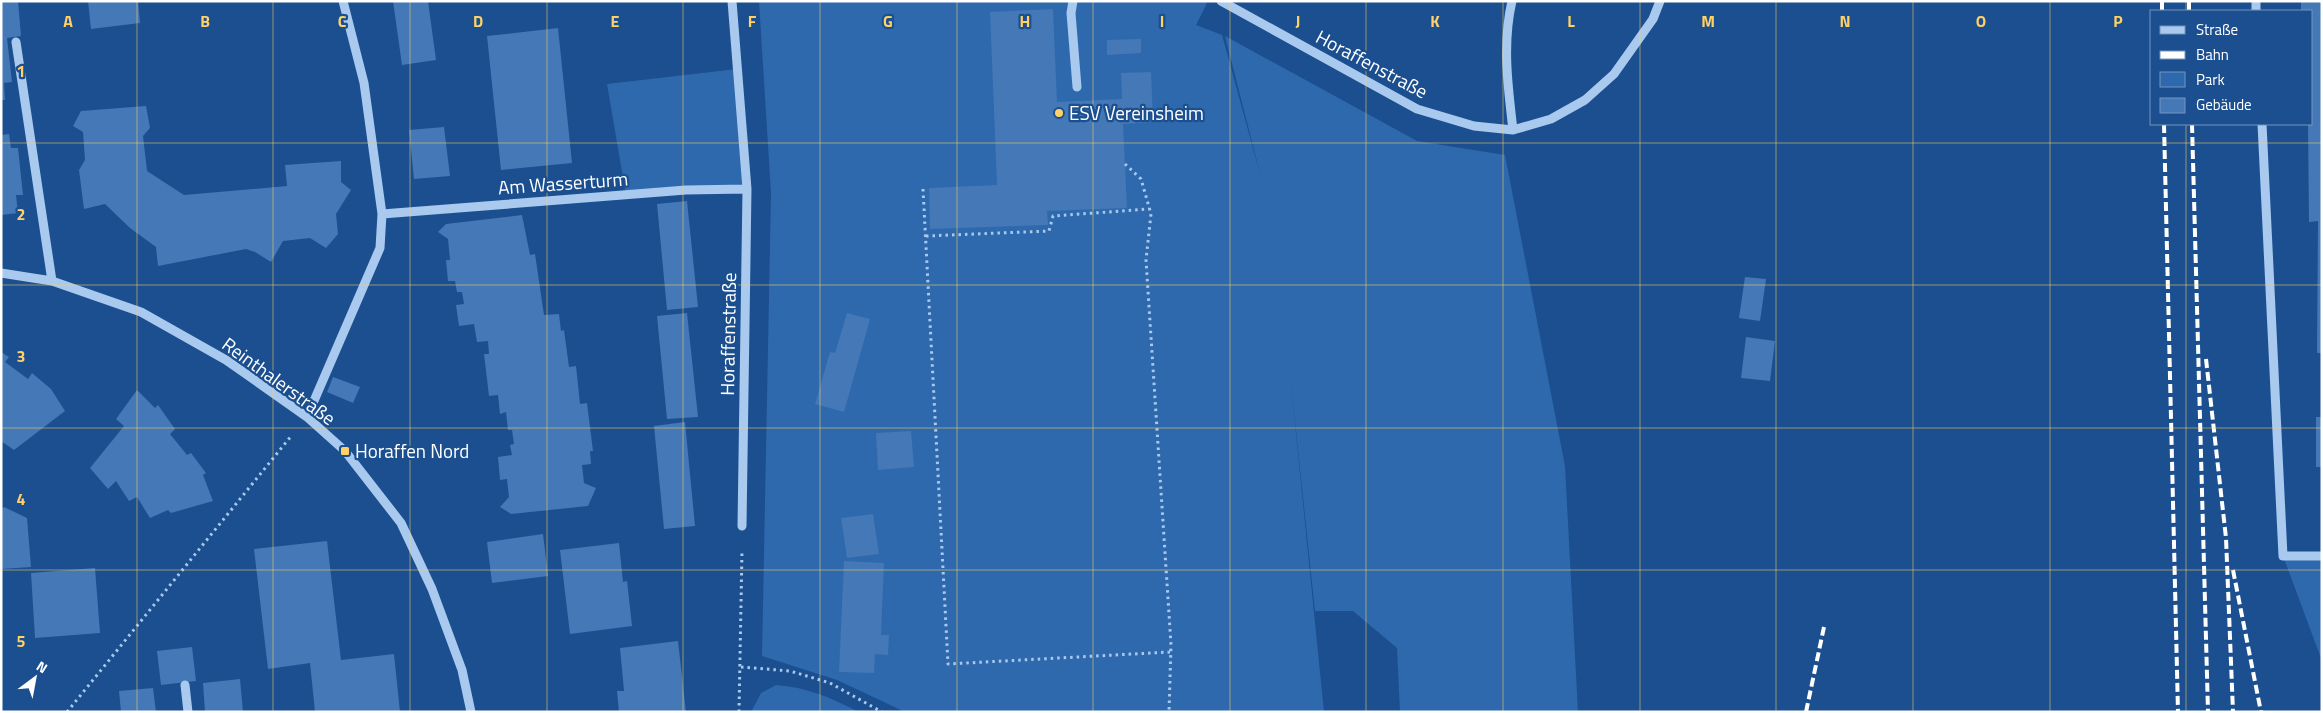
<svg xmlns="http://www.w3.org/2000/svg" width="2323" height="713" font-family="'Titillium Web',sans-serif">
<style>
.green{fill:#2e69ad}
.building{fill:#4478b7}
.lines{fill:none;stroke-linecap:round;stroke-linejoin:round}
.path{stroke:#a9c9ee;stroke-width:3;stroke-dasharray:2.5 4;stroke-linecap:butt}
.minor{stroke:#a9c9ee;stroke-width:9}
.rail{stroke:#fff;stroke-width:4;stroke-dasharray:9 4;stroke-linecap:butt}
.grid{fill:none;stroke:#ffd166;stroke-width:1;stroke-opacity:0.55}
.poi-dot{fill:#ffd166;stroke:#1b4f8f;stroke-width:2}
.labels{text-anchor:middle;stroke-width:4.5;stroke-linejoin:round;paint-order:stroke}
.street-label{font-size:19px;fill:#fff;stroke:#1b4f8f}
.poi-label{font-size:19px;fill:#fff;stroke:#1b4f8f;text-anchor:start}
.grid-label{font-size:16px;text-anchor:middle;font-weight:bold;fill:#ffd166;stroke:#1b4f8f;stroke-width:4.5;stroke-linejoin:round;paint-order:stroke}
</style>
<rect width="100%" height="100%" fill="#1b4f8f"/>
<!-- green -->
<path class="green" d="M 759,1 L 1208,1 L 1196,25 L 1222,35 L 1262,181 L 1225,36 L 1417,141 L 1505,155 L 1565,466 L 1578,712 L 1400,712 L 1397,648 L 1353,611 L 1315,611 L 1290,374 L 1324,712 L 905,712 L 837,680 L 762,656 L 771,193 Z
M 737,69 L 747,189 L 626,195 L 607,84 Z
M 2283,556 L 2322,556 L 2322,661 Z
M 776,685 C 806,687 832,698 859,712 L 751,712 L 761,693 Z"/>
<!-- building -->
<path class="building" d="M 1,1 L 18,1 L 21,36 L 7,38 L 12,82 L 4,83 L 5,100 L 1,100 Z
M 88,1 L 138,1 L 140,23 L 91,29 Z
M 393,1 L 428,1 L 436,60 L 402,65 Z
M 2301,1 L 2322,1 L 2322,353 L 2317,353 L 2318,221 L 2309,222 L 2308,124 L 2312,124 L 2312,11 L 2301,11 Z
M 1053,9 L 1057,102 L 1122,99 L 1121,73 L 1151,72 L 1153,122 L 1123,124 L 1127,208 L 1047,211 L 1048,225 L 930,229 L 929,188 L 997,185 L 990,12 Z
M 558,28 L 572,163 L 501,170 L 487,36 Z
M 1141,39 L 1141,53 L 1107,55 L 1107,40 Z
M 146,106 L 150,128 L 143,136 L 147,171 L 184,195 L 287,186 L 285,165 L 341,161 L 341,182 L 351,190 L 336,214 L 338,234 L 326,248 L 310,238 L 283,241 L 271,262 L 255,252 L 246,249 L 158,266 L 156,247 L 130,228 L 105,204 L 84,209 L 79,170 L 85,160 L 83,132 L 73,126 L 81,111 Z
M 444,127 L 450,176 L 414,179 L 409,130 Z
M 9,134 L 11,148 L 18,148 L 23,195 L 16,195 L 18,213 L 1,215 L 1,135 Z
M 687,201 L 698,307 L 667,310 L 657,204 Z
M 522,215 L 530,255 L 535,254 L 544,315 L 559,314 L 561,331 L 564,330 L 569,367 L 576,366 L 580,404 L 587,403 L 593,451 L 590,451 L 591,464 L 582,465 L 584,483 L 596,488 L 588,506 L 511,514 L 500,507 L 509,497 L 507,479 L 500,480 L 498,457 L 512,455 L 510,445 L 514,444 L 512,430 L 508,430 L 506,412 L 500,414 L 498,395 L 489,396 L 484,354 L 489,354 L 488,341 L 477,342 L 474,324 L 459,326 L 456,305 L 464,304 L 462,292 L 457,292 L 455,281 L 448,281 L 446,260 L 450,260 L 448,239 L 438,232 L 446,224 Z
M 1745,277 L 1766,279 L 1760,321 L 1739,318 Z
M 687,313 L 698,417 L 667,419 L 657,316 Z
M 847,313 L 870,319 L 844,412 L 815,404 L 830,352 L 835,353 Z
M 1746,337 L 1775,341 L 1770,381 L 1741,378 Z
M 1,352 L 9,357 L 5,362 L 28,379 L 32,373 L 51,389 L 65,411 L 14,450 L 1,441 Z
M 333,377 L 360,387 L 353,403 L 327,392 Z
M 137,390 L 155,408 L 158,405 L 175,429 L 170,434 L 187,455 L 191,453 L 206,473 L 203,475 L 213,501 L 171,513 L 168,510 L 150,518 L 137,497 L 129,501 L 116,481 L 108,489 L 90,468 L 124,426 L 116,419 Z
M 2316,417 L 2322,417 L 2322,467 L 2316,467 Z
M 685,422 L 695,526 L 664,529 L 654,426 Z
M 911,431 L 914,467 L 878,470 L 876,433 Z
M 4,507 L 27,518 L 31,567 L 1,569 L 1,509 Z
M 873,514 L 879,554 L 847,558 L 841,518 Z
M 543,534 L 548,576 L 492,583 L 487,542 Z
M 327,541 L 341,660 L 394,654 L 400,712 L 315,712 L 310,663 L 268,669 L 254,549 Z
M 619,543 L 623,582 L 627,581 L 632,626 L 570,634 L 560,550 Z
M 844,561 L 884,563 L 881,635 L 889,635 L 888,655 L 875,654 L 874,673 L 839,672 Z
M 95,568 L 100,633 L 35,638 L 31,573 Z
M 678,641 L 686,712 L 619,712 L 617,691 L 624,691 L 620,648 Z
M 192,647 L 196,681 L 161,685 L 157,651 Z
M 240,679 L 243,712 L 205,712 L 203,683 Z
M 153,688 L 156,712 L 121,712 L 119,691 Z"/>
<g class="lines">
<!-- path -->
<path class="path" d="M 1125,164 L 1141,179 L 1151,214 L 1146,260 L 1171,645 L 1169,712
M 923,189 L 948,664 L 1170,652
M 926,236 L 1049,231 L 1053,216 L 1149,209
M 741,667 L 790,671 L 830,683 L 882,712
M 67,712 L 292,435
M 739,712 L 742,550"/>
<!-- minor -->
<path class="minor" d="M 343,1 L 364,83 L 382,214 L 686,190 L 747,189
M 732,1 L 747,189 L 742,526
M 1073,1 L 1071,13 L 1077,87
M 1221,1 L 1417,109 L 1474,126 L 1513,130 L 1551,119 L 1585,100 L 1614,74 L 1653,19 L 1660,1
M 1512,1 C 1502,44 1508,87 1513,130
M 2256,1 L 2256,11
M 16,42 L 52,281
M 2262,124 L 2283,556 L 2322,556
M 1,273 L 52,281 L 141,312 L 226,360 L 307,417 L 345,451 L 401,523 L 432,589 L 462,670 L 471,712
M 307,417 L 380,248 L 382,214
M 185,685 L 188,712"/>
<!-- rail -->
<path class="rail" d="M 2162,1 L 2162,11
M 2189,1 L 2189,11
M 2164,124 L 2178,712
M 2192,124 L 2208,712
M 2206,359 L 2226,538 L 2233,712
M 2233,570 L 2261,712
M 1806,712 L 1824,627"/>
</g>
<!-- grid -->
<path class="grid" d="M 137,1 L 137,712M 273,1 L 273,712M 410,1 L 410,712M 547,1 L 547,712M 683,1 L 683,712M 820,1 L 820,712M 957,1 L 957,712M 1093,1 L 1093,712M 1230,1 L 1230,712M 1366,1 L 1366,712M 1503,1 L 1503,712M 1640,1 L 1640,712M 1776,1 L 1776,712M 1913,1 L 1913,712M 2050,1 L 2050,712M 2186,1 L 2186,11M 2186,124 L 2186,712M 1,143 L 2322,143M 1,285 L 2322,285M 1,428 L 2322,428M 1,570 L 2322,570"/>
<!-- markers -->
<g class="poi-dot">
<circle cx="1059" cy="113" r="5"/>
<rect x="340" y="446" width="10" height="10" rx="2.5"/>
</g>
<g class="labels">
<!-- street labels -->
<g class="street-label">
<text transform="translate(1372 64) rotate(28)" y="7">Horaffenstraße</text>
<text transform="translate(563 183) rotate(-4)" y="7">Am Wasserturm</text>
<text transform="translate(728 334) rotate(-89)" y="7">Horaffenstraße</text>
<text transform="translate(279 381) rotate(36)" y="7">Reinthalerstraße</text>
</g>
<!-- poi labels -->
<g class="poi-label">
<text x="1069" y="120">ESV Vereinsheim</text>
<text x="355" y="458">Horaffen Nord</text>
</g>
</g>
<g class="grid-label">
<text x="68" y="27">A</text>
<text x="205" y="27">B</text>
<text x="342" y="27">C</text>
<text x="478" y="27">D</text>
<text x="615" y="27">E</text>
<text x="752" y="27">F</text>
<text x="888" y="27">G</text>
<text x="1025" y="27">H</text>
<text x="1162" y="27">I</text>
<text x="1298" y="27">J</text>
<text x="1435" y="27">K</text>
<text x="1571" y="27">L</text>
<text x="1708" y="27">M</text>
<text x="1845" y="27">N</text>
<text x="1981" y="27">O</text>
<text x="2118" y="27">P</text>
<text x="21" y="77">1</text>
<text x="21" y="220">2</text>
<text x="21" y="362">3</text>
<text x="21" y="505">4</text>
<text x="21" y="647">5</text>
</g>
<!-- border -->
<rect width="2323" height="713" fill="none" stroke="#ffffff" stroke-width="5"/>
<!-- legend -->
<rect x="2150" y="10" width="162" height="115" fill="#1b4f8f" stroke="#7695bc"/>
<rect x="2160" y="26" width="25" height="8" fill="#a9c9ee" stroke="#7695bc"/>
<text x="2196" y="35" font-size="15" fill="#ffffff">Straße</text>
<rect x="2160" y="51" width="25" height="8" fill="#ffffff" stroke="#7695bc"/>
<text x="2196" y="60" font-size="15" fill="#ffffff">Bahn</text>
<rect x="2160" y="72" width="25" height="15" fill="#2e69ad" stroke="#7695bc"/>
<text x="2196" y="85" font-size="15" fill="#ffffff">Park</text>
<rect x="2160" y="98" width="25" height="15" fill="#4478b7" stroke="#7695bc"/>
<text x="2196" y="110" font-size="15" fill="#ffffff">Gebäude</text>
<!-- north arrow -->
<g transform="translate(35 678) rotate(32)" stroke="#1b4f8f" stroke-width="4" paint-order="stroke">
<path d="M0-4L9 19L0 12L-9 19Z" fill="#ffffff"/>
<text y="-8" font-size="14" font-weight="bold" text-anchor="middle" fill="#ffffff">N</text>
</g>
</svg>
